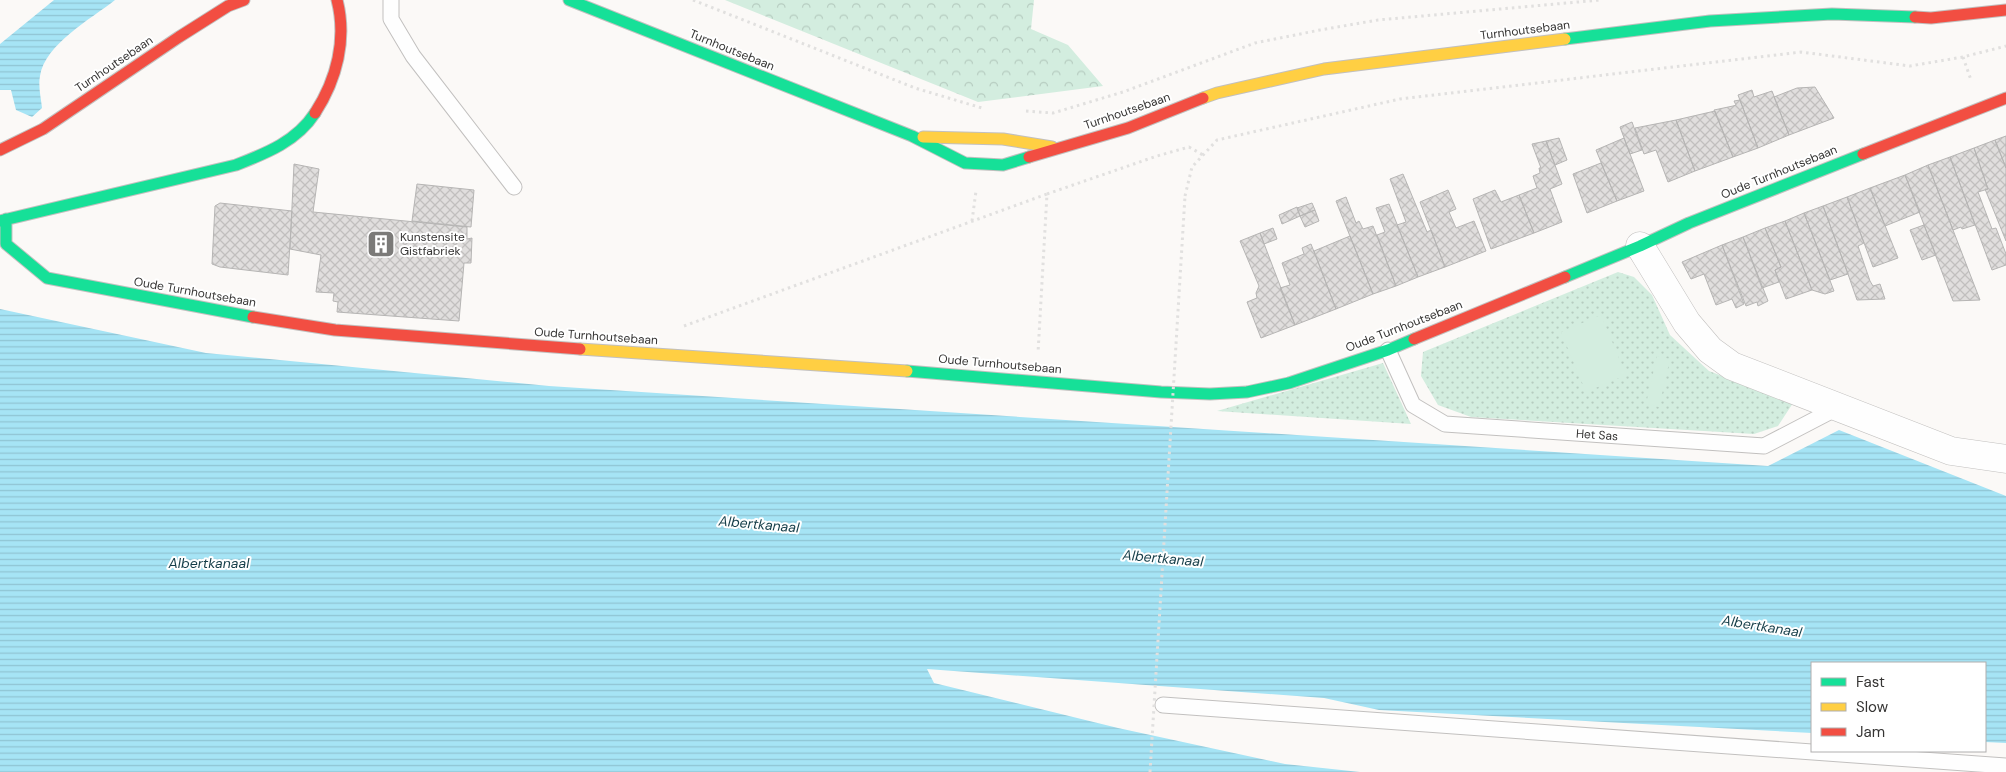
<svg xmlns="http://www.w3.org/2000/svg" width="2006" height="772" font-family="'DM Sans',sans-serif">
<style>
.green{fill:url(#green-dots)}
.forest{fill:url(#forest-crowns)}
.pitch{fill:#d3eddf}
.water{fill:url(#water-rules)}
.building{fill:url(#building-cross-hatch);stroke:#b6b5b4}
.lines{fill:none;stroke-linecap:round;stroke-linejoin:round}
.lane-casing{stroke:#c2c0bf;stroke-width:17}
.street-casing{stroke:#c2c0bf;stroke-width:29}
.fast-casing{stroke:#c2c0bf;stroke-width:13}
.slow-casing{stroke:#c2c0bf;stroke-width:13}
.jam-casing{stroke:#c2c0bf;stroke-width:13}
.path{stroke:#e1e0df;stroke-width:3;stroke-dasharray:2.5 4;stroke-linecap:butt}
.lane{stroke:#fefefe;stroke-width:15}
.street{stroke:#fefefe;stroke-width:28}
.fast{stroke:#16e098;stroke-width:11}
.slow{stroke:#ffcf43;stroke-width:11}
.jam{stroke:#f24e42;stroke-width:11}
.path-bridge{stroke:#e1e0df;stroke-width:3;stroke-dasharray:2.5 4;stroke-linecap:butt}
.labels{text-anchor:middle;stroke-width:4;stroke-linejoin:round;paint-order:stroke}
.street-label{font-size:12px;fill:#363534;stroke:#fff}
.poi-label{font-size:12px;fill:#363534;stroke:#fff;text-anchor:start}
.water-label{font-size:14px;font-style:italic;fill:#153e49;stroke:#fff}
</style>
<defs>
<pattern id="green-dots" width="8" height="8" patternUnits="userSpaceOnUse" patternTransform="scale(1.25)"><rect width="8" height="8" fill="#d3eddf"/><path d="M2 2h.1M6 6h.1" fill="none" stroke="#b6ccc0" stroke-width="1.8" stroke-linecap="round"/></pattern>
<pattern id="forest-crowns" width="20" height="18" patternUnits="userSpaceOnUse" patternTransform="scale(1.25)"><rect width="20" height="18" fill="#d3eddf"/><path d="M2 6a3 3 0 1 1 6 0M12 15a3 3 0 1 1 6 0" fill="none" stroke="#b6ccc0"/></pattern>
<pattern id="water-rules" width="6" height="5" patternUnits="userSpaceOnUse" patternTransform="scale(1.25)"><rect width="6" height="5" fill="#a6e4f5"/><path d="M0 2.5h6" fill="none" stroke="#90c4d3"/></pattern>
<pattern id="building-cross-hatch" width="8" height="8" patternUnits="userSpaceOnUse" patternTransform="scale(1.25)"><rect width="8" height="8" fill="#e0dedd"/><path d="M0 0l8 8M0 8l8-8" fill="none" stroke="#c1bfbe"/></pattern>
</defs>
<rect width="100%" height="100%" fill="#fbf9f7"/>
<!-- green -->
<path class="green" d="M 1618,272 L 1634,277 L 1652,295 L 1670,335 L 1709,371 L 1793,403 L 1778,426 L 1754,434 L 1471,417 L 1438,405 L 1421,376 L 1423,352 Z
M 1383,363 L 1411,424 L 1217,411 Z"/>
<!-- forest -->
<path class="forest" d="M 725,0 L 1034,0 L 1031,29 L 1068,45 L 1103,86 L 978,102 Z"/>
<!-- pitch -->
<path class="pitch" d="M 1601,315 L 1626,375 L 1586,392 L 1561,332 Z
M 1657,356 L 1670,359 L 1659,407 L 1646,404 Z"/>
<!-- water -->
<path class="water" d="M 54,0 L 115,0 C 91,19 45,44 40,76 C 38,86 41,98 42,108 L 32,117 L 16,110 L 11,90 L 0,90 L 0,44 Z
M 0,309 L 206,353 L 549,386 L 1768,466 L 1839,430 L 2006,496 L 2006,743 L 1985,742 L 1985,663 L 1812,663 L 1812,733 L 1379,710 L 1324,698 L 927,669 L 934,683 L 1118,728 L 1285,764 L 1360,772 L 0,772 Z"/>
<!-- building -->
<path class="building" d="M 1815,87 L 1834,118 L 1789,135 L 1774,97 L 1797,88 Z
M 1752,90 L 1754,97 L 1772,91 L 1789,135 L 1758,148 L 1738,95 Z
M 1740,100 L 1758,148 L 1733,157 L 1714,110 L 1733,106 L 1736,105 L 1734,101 Z
M 1715,111 L 1733,157 L 1695,171 L 1676,120 Z
M 1676,120 L 1695,171 L 1668,182 L 1656,150 L 1644,154 L 1635,128 Z
M 1632,122 L 1642,150 L 1630,154 L 1620,127 Z
M 2006,136 L 2006,168 L 1995,140 Z
M 1559,138 L 1567,160 L 1555,165 L 1546,141 Z
M 1624,138 L 1644,191 L 1617,201 L 1596,150 Z
M 1995,140 L 2006,168 L 2006,241 L 1985,189 L 1988,189 L 1974,148 Z
M 1546,141 L 1562,184 L 1550,189 L 1562,222 L 1534,233 L 1519,195 L 1537,188 L 1533,176 L 1540,173 L 1539,168 L 1541,168 L 1532,144 Z
M 1974,148 L 1988,189 L 1978,192 L 1992,229 L 1996,228 L 2006,254 L 2006,265 L 1992,270 L 1950,157 Z
M 1950,157 L 1975,225 L 1962,229 L 1961,227 L 1953,230 L 1928,165 Z
M 1601,163 L 1617,201 L 1587,213 L 1573,174 Z
M 294,164 L 319,169 L 313,212 L 467,227 L 467,239 L 472,238 L 471,263 L 464,263 L 459,321 L 337,312 L 338,302 L 333,301 L 334,293 L 316,292 L 321,255 L 290,249 Z
M 1928,165 L 1953,230 L 1980,300 L 1953,301 L 1905,175 Z
M 1403,174 L 1427,232 L 1431,230 L 1445,267 L 1418,277 L 1397,225 L 1406,222 L 1390,179 Z
M 1905,175 L 1920,212 L 1885,226 L 1870,188 Z
M 417,184 L 474,190 L 471,227 L 412,221 Z
M 1870,188 L 1898,258 L 1873,267 L 1847,197 Z
M 1448,190 L 1456,209 L 1449,212 L 1456,228 L 1474,221 L 1486,251 L 1445,267 L 1420,202 Z
M 1495,190 L 1501,202 L 1519,195 L 1534,233 L 1491,249 L 1473,199 Z
M 1346,197 L 1356,223 L 1359,221 L 1363,229 L 1373,226 L 1396,286 L 1373,294 L 1336,201 Z
M 1847,197 L 1864,243 L 1858,246 L 1870,281 L 1873,286 L 1880,284 L 1885,299 L 1857,300 L 1848,274 L 1823,206 Z
M 220,203 L 292,211 L 288,275 L 220,267 L 212,264 L 215,206 Z
M 1312,203 L 1315,210 L 1300,216 L 1297,208 Z
M 1389,204 L 1418,277 L 1396,286 L 1377,235 L 1385,232 L 1376,208 Z
M 1823,206 L 1848,274 L 1830,280 L 1804,213 Z
M 1297,207 L 1300,216 L 1282,224 L 1279,215 Z
M 1315,210 L 1319,221 L 1305,227 L 1300,216 Z
M 1804,213 L 1834,291 L 1825,294 L 1812,290 L 1785,221 Z
M 1785,221 L 1812,290 L 1786,299 L 1775,270 L 1781,267 L 1765,228 Z
M 1924,225 L 1936,255 L 1922,260 L 1910,230 Z
M 1273,228 L 1277,239 L 1264,244 L 1260,233 Z
M 1765,228 L 1781,267 L 1775,270 L 1779,282 L 1762,288 L 1743,237 Z
M 1260,233 L 1295,325 L 1261,338 L 1247,302 L 1257,298 L 1256,293 L 1259,286 L 1240,241 Z
M 1350,236 L 1373,294 L 1336,309 L 1314,251 Z
M 1743,237 L 1768,301 L 1758,306 L 1757,302 L 1746,306 L 1722,245 Z
M 1311,244 L 1336,309 L 1295,325 L 1280,288 L 1290,285 L 1282,263 L 1304,254 L 1302,248 Z
M 1722,245 L 1744,304 L 1736,308 L 1732,299 L 1716,305 L 1704,274 L 1691,279 L 1682,262 Z"/>
<g class="lines">
<defs>
<path id="lane" d="M 391,0 L 391,19 L 413,56 L 514,187
M 1388,350 L 1413,405 L 1445,424 L 1764,446 L 1837,408
M 1163,705 L 2006,766"/>
<path id="street" d="M 1640,246 L 1687,323 L 1710,350 L 1732,366 L 1951,451 L 2006,459"/>
<path id="fast" d="M 569,0 L 912,136 L 965,163 L 1003,165 L 1029,157
M 1565,39 L 1710,21 L 1832,14 L 1915,17
M 6,219 L 6,244 L 47,278 L 253,317
M 0,221 L 236,165 C 267,153 297,141 315,113
M 1565,277 L 1640,246 L 1689,223 L 1863,154
M 907,371 L 1161,392 L 1210,394 L 1247,392 L 1289,383 L 1388,350 L 1414,339"/>
<path id="slow" d="M 1203,98 L 1217,93 L 1324,69 L 1565,39
M 923,137 L 1003,139 L 1052,147
M 580,349 L 907,371"/>
<path id="jam" d="M 1915,17 L 1931,18 L 2006,10
M 315,113 C 337,79 347,39 337,0
M 0,150 L 43,129 L 179,37 L 228,6 L 244,0
M 1863,154 L 2006,98
M 1029,157 L 1128,128 L 1203,98
M 253,317 L 335,330 L 580,349
M 1414,339 L 1565,277"/>
</defs>
<!-- lane casing -->
<use href="#lane" class="lane-casing"/>
<!-- street casing -->
<use href="#street" class="street-casing"/>
<!-- fast casing -->
<use href="#fast" class="fast-casing"/>
<!-- slow casing -->
<use href="#slow" class="slow-casing"/>
<!-- jam casing -->
<use href="#jam" class="jam-casing"/>
<!-- path -->
<path class="path" d="M 693,0 L 915,88 L 982,108
M 1963,57 L 1971,80
M 1026,111 L 1053,113 L 1123,92 L 1255,43 L 1320,30 L 1378,20 L 1600,0
M 1047,194 L 1157,156 L 1189,147 L 1203,155
M 1185,196 L 1192,167 L 1217,140 L 1400,99 L 1801,52 L 1910,66 L 1963,57 L 2006,46
M 972,221 L 976,191
M 684,326 L 1047,194 L 1038,353"/>
<!-- lane -->
<use href="#lane" class="lane"/>
<!-- street -->
<use href="#street" class="street"/>
<!-- fast -->
<use href="#fast" class="fast"/>
<!-- slow -->
<use href="#slow" class="slow"/>
<!-- jam -->
<use href="#jam" class="jam"/>
<!-- path-bridge -->
<path class="path-bridge" d="M 1150,772 L 1185,196"/>
</g>
<!-- icons -->
<defs>
<symbol id="building-square" viewBox="-11 -11 22 22"><rect x="-9" y="-9" width="18" height="18" rx="4" fill="#7b7a78" stroke="#fff"/><path d="M-4-6H4V6H1V3H-1V6H-4ZM-2.5-4.3h1.7v1.8h-1.7ZM.8-4.3h1.7v1.8H.8ZM-2.5-1h1.7V.8h-1.7ZM.8-1h1.7V.8H.8Z" fill="#fff"/></symbol>
</defs>
<g fill-rule="evenodd">
<use href="#building-square" x="365" y="228" width="32" height="32"/>
</g>
<g class="labels">
<!-- street labels -->
<g class="street-label">
<text transform="translate(1525 30) rotate(-7)" y="4">Turnhoutsebaan</text>
<text transform="translate(732 50) rotate(22)" y="4">Turnhoutsebaan</text>
<text transform="translate(114 64) rotate(-34)" y="4">Turnhoutsebaan</text>
<text transform="translate(1127 111) rotate(-19)" y="4">Turnhoutsebaan</text>
<text transform="translate(1779 172) rotate(-22)" y="4">Oude Turnhoutsebaan</text>
<text transform="translate(195 292) rotate(10)" y="4">Oude Turnhoutsebaan</text>
<text transform="translate(1404 326) rotate(-21)" y="4">Oude Turnhoutsebaan</text>
<text transform="translate(596 336) rotate(4)" y="4">Oude Turnhoutsebaan</text>
<text transform="translate(1000 364) rotate(5)" y="4">Oude Turnhoutsebaan</text>
<text transform="translate(1597 435) rotate(4)" y="4">Het Sas</text>
</g>
<!-- poi labels -->
<g class="poi-label">
<text x="400" y="241">Kunstensite<tspan x="400" dy="14">Gistfabriek</tspan></text>
</g>
<!-- water labels -->
<g class="water-label">
<text transform="translate(759 524) rotate(5)" y="5">Albertkanaal</text>
<text transform="translate(1163 558) rotate(5)" y="5">Albertkanaal</text>
<text x="209" y="568">Albertkanaal</text>
<text transform="translate(1762 626) rotate(9)" y="5">Albertkanaal</text>
</g>
</g>
<!-- legend -->
<rect x="1811" y="662" width="175" height="90" fill="#ffffff" stroke="#afaeae"/>
<rect x="1821" y="678" width="25" height="8" fill="#16e098" stroke="#afaeae"/>
<text x="1856" y="687" font-size="15" fill="#363534">Fast</text>
<rect x="1821" y="703" width="25" height="8" fill="#ffcf43" stroke="#afaeae"/>
<text x="1856" y="712" font-size="15" fill="#363534">Slow</text>
<rect x="1821" y="728" width="25" height="8" fill="#f24e42" stroke="#afaeae"/>
<text x="1856" y="737" font-size="15" fill="#363534">Jam</text>
</svg>
